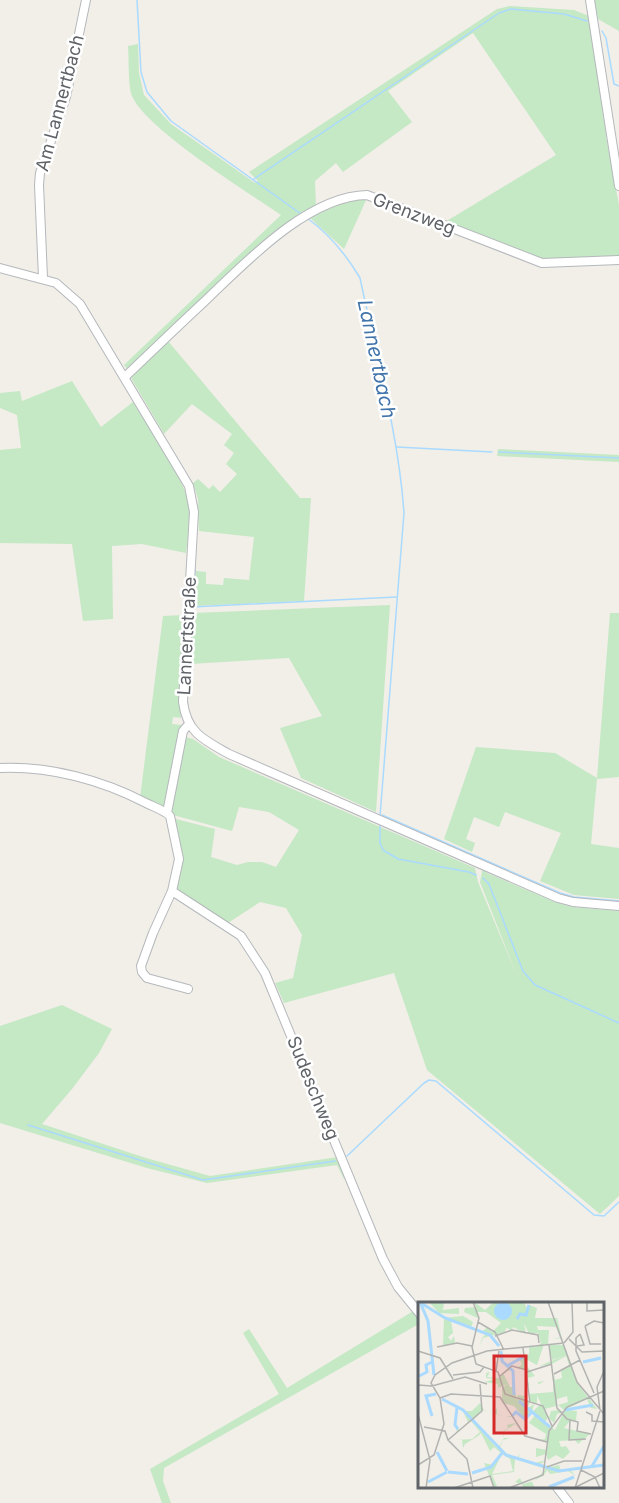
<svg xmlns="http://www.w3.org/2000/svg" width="619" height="1503" font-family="Inter,sans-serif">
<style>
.green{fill:#c5e8c5}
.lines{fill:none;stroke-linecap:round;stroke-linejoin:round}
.stream{stroke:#aadaff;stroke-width:1.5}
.minor-casing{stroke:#b5b8bc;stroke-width:10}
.minor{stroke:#fff;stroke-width:8}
.labels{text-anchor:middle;stroke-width:5;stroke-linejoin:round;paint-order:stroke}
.street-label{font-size:18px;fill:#5f6368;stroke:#fff}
.water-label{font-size:20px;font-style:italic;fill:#4174aa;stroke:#fff}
.inset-river{fill:none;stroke:#aadaff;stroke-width:3}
.inset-road{fill:none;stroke:#b3b3b1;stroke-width:1.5}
.view{fill:#d62828;fill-opacity:0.15;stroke:#d62828;stroke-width:3}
.inset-edge{fill:none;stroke:#5f6368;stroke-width:3}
</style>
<rect width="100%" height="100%" fill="#f1efe8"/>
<!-- green -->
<path class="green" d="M 594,0 L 619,0 L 619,31 L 598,19 Z
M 510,6 L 574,10 L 589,16 L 607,142 L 619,205 L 619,257 L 542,259 L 445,222 L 556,155 L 473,33 L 388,91 L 412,122 L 343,172 L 336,163 L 315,181 L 316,209 L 289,222 L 225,276 L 128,370 L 124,365 L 281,215 C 249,193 146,129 132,96 C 128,87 129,57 128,46 L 138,44 L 139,73 L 144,95 L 171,124 L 255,183 L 258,181 L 249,172 L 497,9 Z
M 352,198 L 367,198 L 344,249 L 310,218 Z
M 168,341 L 300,498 L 311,498 L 304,601 L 194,606 L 196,571 L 206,572 L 206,584 L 223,585 L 224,578 L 249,580 L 254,537 L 199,531 L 198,499 L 193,483 L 198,479 L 209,489 L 213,485 L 220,492 L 237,474 L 226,464 L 234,453 L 224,445 L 232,434 L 192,404 L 164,434 L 131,378 Z
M 72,381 L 101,427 L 133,402 C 148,428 182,473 188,501 C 191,517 188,536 186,553 L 142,544 L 112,546 L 113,619 L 83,621 L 72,544 L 0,543 L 0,450 L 21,448 L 17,415 L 0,408 L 0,393 L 20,391 L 22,401 Z
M 498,449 L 619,455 L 619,462 L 497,456 Z
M 390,605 L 376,812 L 301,778 L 280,728 L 322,716 L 289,658 L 190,664 L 193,613 Z
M 610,613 L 619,613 L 619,777 L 597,779 L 591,844 L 619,848 L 619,899 L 574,895 L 540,881 L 561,833 L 505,812 L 499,827 L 474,817 L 466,839 L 475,843 L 472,852 L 444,839 L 476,747 L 555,753 L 597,778 Z
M 183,615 L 179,702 L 181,718 L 173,717 L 172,724 L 182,725 L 181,731 L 166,806 L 161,809 L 140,798 L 163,616 Z
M 185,737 L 193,739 L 219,757 L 475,868 L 478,882 L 518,979 L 480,882 L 483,867 L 487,873 L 555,902 L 572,907 L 619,911 L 619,1196 L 600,1214 L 427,1070 L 394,973 L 284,1003 L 275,983 L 293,978 L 302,935 L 286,908 L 260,902 L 228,923 L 176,891 L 178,873 L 172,818 L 215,829 L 211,857 L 237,865 L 248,862 L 262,862 L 276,867 L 299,830 L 269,812 L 239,807 L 232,831 L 173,815 L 171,803 Z
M 62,1005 L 112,1029 L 99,1053 L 72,1089 L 42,1124 L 146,1158 L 210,1176 L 338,1157 L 348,1178 L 344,1179 L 337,1165 L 207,1183 L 147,1168 L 0,1123 L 0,1026 Z
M 415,1310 L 419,1316 L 419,1326 L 417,1325 L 164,1468 L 163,1481 L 171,1503 L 162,1503 L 150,1469 L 279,1394 L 243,1333 L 249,1329 L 287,1388 Z"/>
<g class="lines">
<!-- stream -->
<path class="stream" d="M 137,0 L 141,72 L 147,92 L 171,121 L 301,214
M 602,31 L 606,38 L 614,84 L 619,86
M 254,179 L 499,13 L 511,9 L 564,14 L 587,21
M 307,218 C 328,233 347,256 360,278 C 376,354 399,437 404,513 L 380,816
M 397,447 L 492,452
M 499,452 L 619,458
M 195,570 L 192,607 L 396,597
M 382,815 L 560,893 L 574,897 L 619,901
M 380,826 L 380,843 L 383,850 L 398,859 L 469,872 L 476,875
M 483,878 L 489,884 L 523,971 L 535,985 L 619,1023
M 28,1125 L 203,1180 L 335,1161
M 347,1156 L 424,1083 L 429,1080 L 436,1081 L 594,1215 L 604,1216 L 619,1202"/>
<defs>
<path id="minor" d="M 590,0 L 619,186
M 0,268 L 56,283 L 80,304 L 189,486 L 194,512 L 183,702 C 187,733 204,740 229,754 L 558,898 L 573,902 L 619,906
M 43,278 L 39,185 L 40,173 L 66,97 L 86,0
M 125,377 C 151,352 178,326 205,301 C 246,262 308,196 367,195 L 542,263 L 619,260
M 0,768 C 50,766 102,780 146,803 C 154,807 164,810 170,816 L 179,859 L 172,891 L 241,936 L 265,973 L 383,1259 L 398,1287 L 420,1314
M 167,813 L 183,731 L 189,724
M 172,891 L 153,933 L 141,966 L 142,972 L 147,978 L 188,989
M 556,1486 L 569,1503"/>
</defs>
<!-- minor casing -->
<use href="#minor" class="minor-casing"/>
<!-- minor -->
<use href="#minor" class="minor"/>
</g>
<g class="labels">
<!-- street labels -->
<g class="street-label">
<text transform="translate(60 103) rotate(-75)" y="6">Am Lannertbach</text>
<text transform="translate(414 214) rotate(21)" y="6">Grenzweg</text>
<text transform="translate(187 636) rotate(-87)" y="6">Lannertstraße</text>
<text transform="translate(313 1088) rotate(68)" y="6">Sudeschweg</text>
</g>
<!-- water labels -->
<g class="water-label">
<text transform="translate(377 359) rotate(78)" y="7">Lannertbach</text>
</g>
</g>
<!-- overview -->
<g transform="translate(418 1302)">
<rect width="186" height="186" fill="#f1efe8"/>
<path d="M 11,0 L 26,0 L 25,8 L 41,6 L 41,12 L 21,11 ZM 56,0 L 67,8 L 76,0 L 106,0 L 109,7 L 111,3 L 119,6 L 117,16 L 139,16 L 145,41 L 143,36 L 135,37 L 143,35 L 139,25 L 119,24 L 120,28 L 131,28 L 130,42 L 126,42 L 119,63 L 106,56 L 107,62 L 117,74 L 110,76 L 111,83 L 120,82 L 120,80 L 127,79 L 121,82 L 111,83 L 106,97 L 112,101 L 108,107 L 116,102 L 114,110 L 123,102 L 119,93 L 119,101 L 112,101 L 111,92 L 135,90 L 136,72 L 137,78 L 144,76 L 143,69 L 151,63 L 148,54 L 134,62 L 121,64 L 148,53 L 134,58 L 131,43 L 146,43 L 159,81 L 179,107 L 173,106 L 169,97 L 146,108 L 140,103 L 150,100 L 149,94 L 139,97 L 139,106 L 145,110 L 139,112 L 136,121 L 131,116 L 133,109 L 141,108 L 138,106 L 138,104 L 127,107 L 130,115 L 127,120 L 137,128 L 147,108 L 159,109 L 158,119 L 148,116 L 152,119 L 146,126 L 172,132 L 160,142 L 157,138 L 141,139 L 143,145 L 148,144 L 152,150 L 145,157 L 138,153 L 130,158 L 128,152 L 118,155 L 118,146 L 129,148 L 129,140 L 119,138 L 127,137 L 128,132 L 111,121 L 117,113 L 113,110 L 107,117 L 96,104 L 84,101 L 84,86 L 89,82 L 80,86 L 80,82 L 66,80 L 77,77 L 68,76 L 68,71 L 72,70 L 69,75 L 81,76 L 90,66 L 83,60 L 83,57 L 89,63 L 111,52 L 111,44 L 118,45 L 123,41 L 120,31 L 111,32 L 106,21 L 108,32 L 95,25 L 94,28 L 88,26 L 87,30 L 65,36 L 62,44 L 64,36 L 68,32 L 58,28 L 64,30 L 69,25 L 74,30 L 83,21 L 68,10 L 59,10 L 60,16 L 46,10 L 47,6 L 58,5 ZM 100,56 L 104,62 L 99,66 L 108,68 L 110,78 L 102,78 L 110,78 L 110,86 L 107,94 L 100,93 L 99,98 L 96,85 L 92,85 L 85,71 L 94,67 L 92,64 ZM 45,14 L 55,20 L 53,26 L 33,18 L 35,31 L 30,35 L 33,39 L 36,34 L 37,41 L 25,44 L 26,16 ZM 62,101 L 66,108 L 74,111 L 79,106 L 79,112 L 87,115 L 93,114 L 94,115 L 87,115 L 65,108 L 54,119 L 80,147 L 86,136 L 84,130 L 90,126 L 89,123 L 97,121 L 102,127 L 97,122 L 85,130 L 86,136 L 92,136 L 85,138 L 81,148 L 99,156 L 102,151 L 100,157 L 117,161 L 128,158 L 121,163 L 128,166 L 141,163 L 143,169 L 148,168 L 146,160 L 148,168 L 152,168 L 158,174 L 150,169 L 132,172 L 129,168 L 126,173 L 114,180 L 117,186 L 105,186 L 104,182 L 90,186 L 103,182 L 97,180 L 102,176 L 105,182 L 116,179 L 128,167 L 97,157 L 96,170 L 74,173 L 79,184 L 76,186 L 66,161 L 75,163 L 84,152 L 76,145 L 72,149 L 63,131 L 60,134 L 47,142 L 45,146 L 44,138 L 39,138 L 54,137 L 62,130 L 53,119 L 39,130 L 37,122 L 39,106 L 37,123 L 42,128 L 50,120 L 45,109 L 54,109 ZM 84,152 L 92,157 L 95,169 L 74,172 Z" fill="#c5e8c5" fill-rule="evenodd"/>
<path d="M76 9a9 9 0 1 1 18 0a9 9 0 1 1-18 0Z" fill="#aadaff"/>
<path class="inset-river" d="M 2,0 L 10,19 L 16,73M 3,1 L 27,16 L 72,33 L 81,44M 99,17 L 102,12 L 108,13 L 111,3M 83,49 L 84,59 L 95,69 L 96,93M 165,60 L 183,56M 89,64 L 105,55M 1,74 L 9,70 L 8,63 L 14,60M 24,97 L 45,108 L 88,153 L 141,169 L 186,163M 101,99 L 132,125M 39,105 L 37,123 L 40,127M 147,108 L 175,103M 14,114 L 8,94 L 18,92M 94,114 L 98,110 L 107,117 L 113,111M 19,150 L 29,169M 174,164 L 186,144M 30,170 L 50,172M 54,171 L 73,165 L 84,151M 10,180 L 29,170M 131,185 L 156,175"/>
<path class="inset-road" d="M 55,0 L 61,16 L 54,45 L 58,62 L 80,70 L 87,92 L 125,104 L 134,124M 130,0 L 159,80 L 186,112M 169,0 L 169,9 L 186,8M 60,20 L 77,30 L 86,48M 167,24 L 172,42 L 183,42M 167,24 L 176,19 L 186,21M 162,32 L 158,36 L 158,49 L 176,91M 77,34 L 94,28 L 120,33 L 121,41M 151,37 L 164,50 L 186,49M 146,41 L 155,30 L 154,0M 131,43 L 139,106 L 149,117 L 160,120 L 159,129 L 173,132M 159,44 L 166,43 L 162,32M 19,45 L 39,41 L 54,44M 105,46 L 112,101M 0,49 L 22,56 L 35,77M 78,69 L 81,49M 109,70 L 134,62M 136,72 L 162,58M 35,73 L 62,70 L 66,65M 82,74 L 94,64 L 109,68M 0,83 L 14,84 L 47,75 L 69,82M 22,96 L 33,92 L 82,95 L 107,134 L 129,140M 182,108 L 179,85 L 186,69M 168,110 L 174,113 L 174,119 L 186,120M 0,112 L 12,158 L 8,186M 152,118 L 151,138 L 168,137M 6,125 L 27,129 L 30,138 L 49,157 L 55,186M 30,138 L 64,109 L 62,82M 0,163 L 16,153 L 26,122 L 22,96 L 13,81 L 17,73 L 34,61 L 69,49 L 146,41M 129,165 L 146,159 L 164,159M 163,168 L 177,175 L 182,186M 158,185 L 186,171M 36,186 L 72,174 L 76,186M 91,186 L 125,173 L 131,129 L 149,105 L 186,89M 157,186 L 182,109"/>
<path class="view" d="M 76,54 L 108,54 L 108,131 L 76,131 Z"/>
<rect width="186" height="186" class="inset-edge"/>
</g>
</svg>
